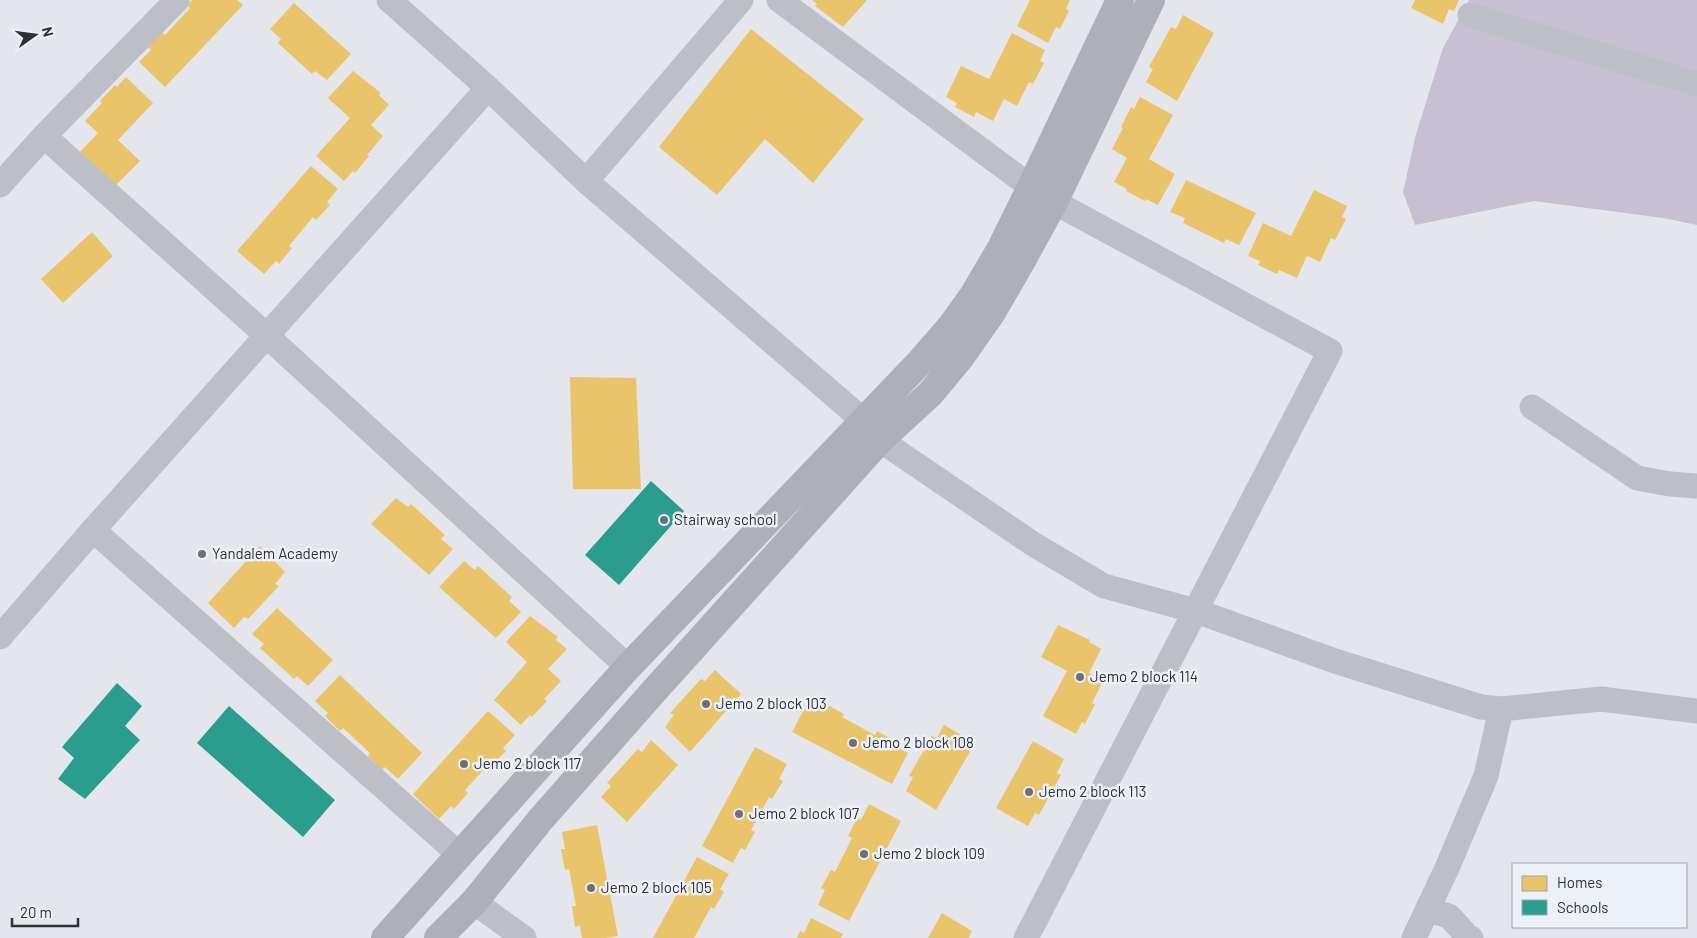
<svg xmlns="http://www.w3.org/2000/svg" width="1697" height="938" font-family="Barlow,sans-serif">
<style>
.green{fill:#c7c0d3}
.homes{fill:#e9c46a}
.schools{fill:#2a9d8f}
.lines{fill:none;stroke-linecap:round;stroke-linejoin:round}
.street{stroke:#bcc0c6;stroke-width:25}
.secondary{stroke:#adb0b6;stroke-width:28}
.poi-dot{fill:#6c7076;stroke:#ecf0f8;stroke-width:2}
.labels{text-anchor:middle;stroke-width:5;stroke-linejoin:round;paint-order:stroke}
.poi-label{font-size:15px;fill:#2b3136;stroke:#ecf0f8;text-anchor:start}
</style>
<rect width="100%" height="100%" fill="#e4e6ec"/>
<!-- green -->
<path class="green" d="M 1469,0 L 1697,0 L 1697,225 L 1663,218 L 1534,201 L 1415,225 L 1403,192 L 1416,134 L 1443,48 Z"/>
<!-- homes -->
<path class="homes" d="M 192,0 L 237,0 L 243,5 L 165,87 L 139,62 L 151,50 L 148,47 L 162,32 L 165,35 L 190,8 L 187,5 Z
M 812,0 L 867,0 L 843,27 L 815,6 L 817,4 Z
M 1030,0 L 1070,0 L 1066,9 L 1069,11 L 1060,29 L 1056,27 L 1048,43 L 1017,26 Z
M 1415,0 L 1459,0 L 1454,11 L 1449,9 L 1443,24 L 1411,8 Z
M 294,3 L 351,54 L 327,80 L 315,71 L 312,74 L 278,43 L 281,39 L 270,29 Z
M 1183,15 L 1214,33 L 1177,101 L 1146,82 L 1153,69 L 1149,67 L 1171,27 L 1176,29 Z
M 751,29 L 864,119 L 813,183 L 765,139 L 717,195 L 659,147 Z
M 1012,33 L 1045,50 L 1040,61 L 1044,63 L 1033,84 L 1029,82 L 1017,106 L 1004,99 L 993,121 L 976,112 L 974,117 L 955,107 L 957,103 L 946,97 L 961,66 L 989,79 Z
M 353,71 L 381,93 L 379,95 L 389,105 L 371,125 L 383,136 L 367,155 L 369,156 L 355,173 L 353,171 L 344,181 L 316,156 L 350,118 L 328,98 Z
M 126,77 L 153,103 L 118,140 L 140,161 L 114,187 L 79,153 L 98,133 L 85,121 L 102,103 L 100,101 L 115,85 L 117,87 Z
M 1140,97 L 1173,115 L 1149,159 L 1175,174 L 1158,205 L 1146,199 L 1145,201 L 1126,191 L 1127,189 L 1114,182 L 1127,158 L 1112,149 L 1123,128 L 1121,127 L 1131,107 L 1134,109 Z
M 311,166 L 338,189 L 327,202 L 330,205 L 316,220 L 313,217 L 289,246 L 292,248 L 279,264 L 276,261 L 264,274 L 237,251 Z
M 1186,180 L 1256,213 L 1239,245 L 1226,239 L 1224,243 L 1183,223 L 1185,218 L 1170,212 Z
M 1314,190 L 1347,206 L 1342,217 L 1346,219 L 1335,240 L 1331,238 L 1320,262 L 1307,256 L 1297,278 L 1279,270 L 1277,274 L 1258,265 L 1260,261 L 1248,256 L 1263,223 L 1291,236 Z
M 92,232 L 113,256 L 63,303 L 41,279 Z
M 570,377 L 636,378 L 641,489 L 573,489 Z
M 396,498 L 408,507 L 411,504 L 445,535 L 441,539 L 453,549 L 429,575 L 371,524 Z
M 260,546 L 285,572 L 275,584 L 279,586 L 248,619 L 244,617 L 234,628 L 208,603 Z
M 464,561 L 475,570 L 478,566 L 512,597 L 509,601 L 521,612 L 496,638 L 439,587 Z
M 277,608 L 333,660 L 308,686 L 297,676 L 294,679 L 260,648 L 264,644 L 252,634 Z
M 530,616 L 558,637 L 556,640 L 567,649 L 548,669 L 561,681 L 544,699 L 547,701 L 532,717 L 530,715 L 521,725 L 494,700 L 527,662 L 506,642 Z
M 1058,625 L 1090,640 L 1089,642 L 1101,649 L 1089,673 L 1103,681 L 1092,703 L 1095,704 L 1085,724 L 1082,722 L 1076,734 L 1043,716 L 1067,671 L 1041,657 Z
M 715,670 L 741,694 L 690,752 L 665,727 L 674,715 L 670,713 L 701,679 L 705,681 Z
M 340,675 L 422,753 L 398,779 L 385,767 L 382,770 L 368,756 L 370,753 L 343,728 L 340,731 L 325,716 L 328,713 L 315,701 Z
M 809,700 L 824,708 L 826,704 L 844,714 L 842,717 L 875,735 L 877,731 L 895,741 L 893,745 L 908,753 L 892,784 L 792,732 Z
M 488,711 L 515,735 L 503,748 L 506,751 L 492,765 L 490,763 L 465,790 L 468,793 L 454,809 L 451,806 L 439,819 L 413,794 Z
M 944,725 L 975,743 L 936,810 L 906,791 L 913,777 L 909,776 L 932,736 L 937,738 Z
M 651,740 L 678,765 L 627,822 L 601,797 L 611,786 L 607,783 L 638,749 L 642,752 Z
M 1033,741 L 1064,759 L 1057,773 L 1061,775 L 1039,815 L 1035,813 L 1028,826 L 996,808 Z
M 755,747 L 787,764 L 779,779 L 783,781 L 772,799 L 769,797 L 751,830 L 755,832 L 745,850 L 741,848 L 733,863 L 702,846 Z
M 869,804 L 901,821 L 849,921 L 818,905 L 825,890 L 821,888 L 831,870 L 835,872 L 852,838 L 848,836 L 857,818 L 861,820 Z
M 597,825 L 618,936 L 606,938 L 582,938 L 580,926 L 575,927 L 572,906 L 576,906 L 569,869 L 565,870 L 561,849 L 565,849 L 562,832 Z
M 697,857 L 729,874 L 720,889 L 724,892 L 714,909 L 711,907 L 694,938 L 653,938 Z
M 942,913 L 972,931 L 969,938 L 928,938 Z
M 811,918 L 843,934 L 841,938 L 797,938 L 800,931 L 804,933 Z"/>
<!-- schools -->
<path class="schools" d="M 651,481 L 684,511 L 619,585 L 585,555 Z
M 117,683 L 142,706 L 125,726 L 140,740 L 85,799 L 58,779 L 74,758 L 62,747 Z
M 229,706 L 335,800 L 303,837 L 197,743 Z"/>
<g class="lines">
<!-- street -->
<path class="street" d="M 389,0 L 488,88 L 586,181 L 864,421 L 880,440 L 1033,544 L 1104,586 L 1196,611 L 1335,661 L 1481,707 L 1501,709 L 1601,699 L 1697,711
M 779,0 L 1031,187
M 1470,15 L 1697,84
M 44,136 L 266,335 L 628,667
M 586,181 L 741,0
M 0,185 L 44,136 L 177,0
M 1532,407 L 1637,478 L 1670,484 L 1697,486
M 93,530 L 460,855
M 0,637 L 93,530 L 488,88
M 474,902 L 524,938
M 1427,910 L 1449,916 L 1468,937 L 1471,938
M 1026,938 L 1330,351 L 1054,202
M 1414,938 L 1447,868 L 1486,776 L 1501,709"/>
<!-- secondary -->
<path class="secondary" d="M 385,938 L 628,667 L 920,362 L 952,325 L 974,294 L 1001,248 L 1031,187 L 1120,0
M 438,938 L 474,902 L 541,819 L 654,691 L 880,440 L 930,394 L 960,358 L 991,314 L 1020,264 L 1054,202 L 1151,0"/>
</g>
<!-- markers -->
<g class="poi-dot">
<circle cx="664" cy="520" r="5"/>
<circle cx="202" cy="554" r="5"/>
<circle cx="1080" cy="677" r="5"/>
<circle cx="706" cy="704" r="5"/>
<circle cx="853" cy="743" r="5"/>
<circle cx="464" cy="764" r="5"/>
<circle cx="1029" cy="792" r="5"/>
<circle cx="739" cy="814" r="5"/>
<circle cx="864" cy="854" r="5"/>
<circle cx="591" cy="888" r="5"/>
</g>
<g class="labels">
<!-- poi labels -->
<g class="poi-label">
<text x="674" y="525">Stairway school</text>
<text x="212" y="559">Yandalem Academy</text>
<text x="1090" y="682">Jemo 2 block 114</text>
<text x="716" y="709">Jemo 2 block 103</text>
<text x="863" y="748">Jemo 2 block 108</text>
<text x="474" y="769">Jemo 2 block 117</text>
<text x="1039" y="797">Jemo 2 block 113</text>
<text x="749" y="819">Jemo 2 block 107</text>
<text x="874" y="859">Jemo 2 block 109</text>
<text x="601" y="893">Jemo 2 block 105</text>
</g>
</g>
<!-- legend -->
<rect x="1512" y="863" width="175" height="65" fill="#ecf0f8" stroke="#9fa4aa"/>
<rect x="1522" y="876" width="25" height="15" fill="#e9c46a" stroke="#9fa4aa"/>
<text x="1557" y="888" font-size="15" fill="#2b3136">Homes</text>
<rect x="1522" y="900" width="25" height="15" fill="#2a9d8f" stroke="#9fa4aa"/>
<text x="1557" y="913" font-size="15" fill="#2b3136">Schools</text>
<!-- north arrow -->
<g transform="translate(35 35) rotate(76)" stroke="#ecf0f8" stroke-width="4" paint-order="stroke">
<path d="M0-4L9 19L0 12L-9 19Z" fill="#2b3136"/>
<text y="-8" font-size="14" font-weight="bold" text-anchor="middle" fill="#2b3136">N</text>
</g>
<!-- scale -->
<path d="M12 918v8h66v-8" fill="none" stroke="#2b3136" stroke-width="2.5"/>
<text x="20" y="918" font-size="15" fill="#2b3136" stroke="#ecf0f8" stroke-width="4" paint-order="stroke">20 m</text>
</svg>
